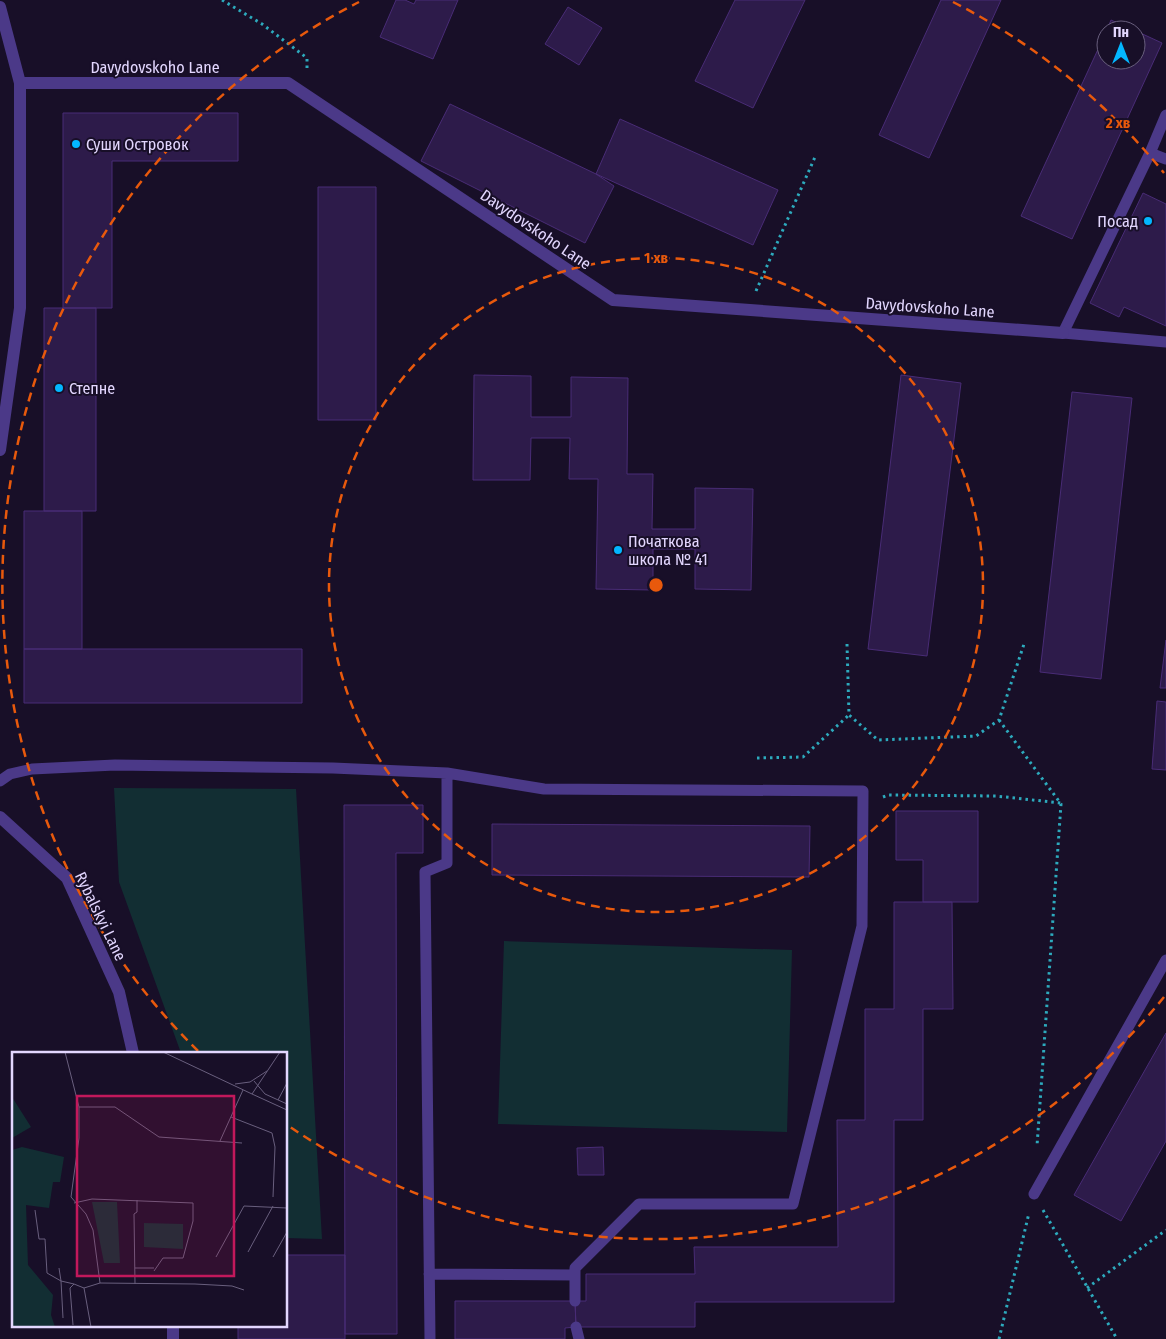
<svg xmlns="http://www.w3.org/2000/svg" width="1166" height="1339" font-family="'Fira Sans Condensed',sans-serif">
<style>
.green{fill:#122e33}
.building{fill:#2d1b4a;stroke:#492c76}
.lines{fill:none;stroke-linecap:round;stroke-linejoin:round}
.path{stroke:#2daabd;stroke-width:3;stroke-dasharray:2.5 4;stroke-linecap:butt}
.service{stroke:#4b3988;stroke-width:11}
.minor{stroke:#4b3988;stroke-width:12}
.ring{fill:none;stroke:#e8590c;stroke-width:2.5;stroke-dasharray:9 6}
.poi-dot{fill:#03b6ff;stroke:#180f28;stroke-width:2}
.labels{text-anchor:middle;stroke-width:4;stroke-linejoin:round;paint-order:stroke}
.street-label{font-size:16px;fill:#e3d7ff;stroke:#180f28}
.poi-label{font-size:16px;fill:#e3d7ff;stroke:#180f28;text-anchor:start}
.inset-road{fill:none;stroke:#695f7e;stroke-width:1}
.view{fill:#c2185b;fill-opacity:0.15;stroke:#c2185b;stroke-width:2.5}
.inset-edge{fill:none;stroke:#e3d7ff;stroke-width:2.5}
.centre{fill:#e8590c;stroke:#180f28;stroke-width:2.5}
.ring-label{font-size:15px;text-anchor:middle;font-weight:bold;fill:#e8590c;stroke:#180f28;stroke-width:4;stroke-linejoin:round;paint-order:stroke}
</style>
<rect width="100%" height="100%" fill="#180f28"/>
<!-- green -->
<path class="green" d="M 114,788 L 296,789 L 322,1239 L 286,1238 L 286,1053 L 181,1053 L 119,882 Z
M 504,941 L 792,950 L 787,1132 L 498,1124 Z"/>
<!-- building -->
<path class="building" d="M 396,0 L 405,0 L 414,4 L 416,0 L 458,0 L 433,59 L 380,37 Z
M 735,0 L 805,0 L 753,108 L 695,81 Z
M 941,0 L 1001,0 L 929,158 L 879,135 Z
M 568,7 L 602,28 L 579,65 L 545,44 Z
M 1111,20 L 1133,30 L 1107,30 Z
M 1136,31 L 1162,43 L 1072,239 L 1021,216 L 1106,32 L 1106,60 L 1136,60 Z
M 450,104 L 596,174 L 614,186 L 585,243 L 421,161 Z
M 63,113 L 238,113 L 238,161 L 112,161 L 112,308 L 63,308 Z
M 620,119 L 778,190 L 753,245 L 596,174 Z
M 318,187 L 376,187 L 376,420 L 318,420 Z
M 1143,193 L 1166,204 L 1166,326 L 1124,307 L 1119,317 L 1090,303 Z
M 44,308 L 96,308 L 96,511 L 44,511 Z
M 474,375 L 531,376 L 531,417 L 571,417 L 571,377 L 628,378 L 627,474 L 653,474 L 652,529 L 695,529 L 695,488 L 753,489 L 751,590 L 695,589 L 695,549 L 653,549 L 653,590 L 596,589 L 598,479 L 569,479 L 570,438 L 531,438 L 530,480 L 473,480 Z
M 901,375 L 961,383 L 927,656 L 868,649 Z
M 1072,392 L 1132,398 L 1101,679 L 1040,672 Z
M 24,511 L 82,511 L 82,649 L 24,649 Z
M 1166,640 L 1166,688 L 1160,688 Z
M 24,649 L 302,649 L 302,703 L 24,703 Z
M 1157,701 L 1166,702 L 1166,770 L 1152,769 Z
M 344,805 L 423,805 L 423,853 L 396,853 L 397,1334 L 345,1334 Z
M 896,811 L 978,811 L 978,902 L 923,902 L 923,860 L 896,860 Z
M 492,824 L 810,826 L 809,877 L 492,875 Z
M 894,902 L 952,902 L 953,1009 L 923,1009 L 923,1120 L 894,1120 L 894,1302 L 695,1302 L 695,1327 L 576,1327 L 575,1301 L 586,1301 L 586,1274 L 695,1274 L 694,1247 L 838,1247 L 837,1120 L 865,1120 L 865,1009 L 894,1009 Z
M 1166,1033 L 1166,1141 L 1121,1221 L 1074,1195 Z
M 603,1147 L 604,1175 L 578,1175 L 577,1148 Z
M 286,1255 L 345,1255 L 345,1339 L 238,1339 L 238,1325 L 286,1325 Z
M 455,1301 L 575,1301 L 576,1327 L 565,1328 L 565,1339 L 455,1339 Z"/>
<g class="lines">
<!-- path -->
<path class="path" d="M 222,0 L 262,24 L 307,58 L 307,72
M 756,291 L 815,157
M 847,644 L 849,715 L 878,740 L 976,736 L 999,720 L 1025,641
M 999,720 L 1061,804 L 1037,1146
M 757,758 L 803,757 L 849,715
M 883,797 L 888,795 L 996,796 L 1061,803
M 1043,1210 L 1117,1339
M 1087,1288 L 1166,1230
M 999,1339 L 1029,1213"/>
<!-- service -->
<path class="service" d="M 1166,115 L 1150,153 L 1063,333 L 1166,342
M 1150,153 L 1166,159
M 0,781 L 10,774 L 32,769 L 115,765 L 333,768 L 447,773 L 544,789 L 863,791 L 862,926 L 793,1204 L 639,1204 L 575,1268 L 575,1301
M 1034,1194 L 1166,960
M 429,1274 L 575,1275
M 576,1327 L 579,1339
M 430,1339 L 425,872 L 447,863 L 447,773"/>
<!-- minor -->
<path class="minor" d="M 0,7 L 20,83 L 20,308 L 0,450
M 20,83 L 288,83 L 613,300 L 1063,333
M 0,817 L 67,878 L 119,992 L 133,1053
M 173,1325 L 173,1339"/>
</g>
<!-- distance rings -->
<g class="ring">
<circle cx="656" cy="585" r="327"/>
<path d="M1164 997A654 654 0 0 1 290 1127M198 1051A654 654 0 0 1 359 2M953 2A654 654 0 0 1 1164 173"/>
</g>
<!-- markers -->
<g class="poi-dot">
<circle cx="76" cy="144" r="5"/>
<circle cx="1148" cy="221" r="5"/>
<circle cx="59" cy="388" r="5"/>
<circle cx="618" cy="550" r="5"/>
</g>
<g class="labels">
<!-- street labels -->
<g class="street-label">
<text x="155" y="73">Davydovskoho Lane</text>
<text transform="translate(536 229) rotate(34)" y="6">Davydovskoho Lane</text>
<text transform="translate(930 307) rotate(4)" y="6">Davydovskoho Lane</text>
<text transform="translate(101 916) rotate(64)" y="6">Rybalskyi Lane</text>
</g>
<!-- poi labels -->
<g class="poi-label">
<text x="86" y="150">Суши Островок</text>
<text x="1138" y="227" text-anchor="end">Посад</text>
<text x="69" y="394">Степне</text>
<text x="628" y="547">Початкова<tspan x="628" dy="18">школа № 41</tspan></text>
</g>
</g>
<!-- overview -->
<g transform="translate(12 1052)">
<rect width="275" height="275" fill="#180f28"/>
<path d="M 0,45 L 19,75 L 0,86 ZM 10,95 L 52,105 L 48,130 L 41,130 L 37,156 L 14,153 L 16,213 L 41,243 L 39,263 L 43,275 L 0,275 L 0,98 ZM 80,150 L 105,150 L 108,211 L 92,211 ZM 132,171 L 171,172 L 171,197 L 132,195 Z" fill="#122e33"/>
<path class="inset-road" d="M 53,0 L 67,55 L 67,86 L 59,145 L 74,162 L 81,178 L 88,231M 151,0 L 240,42 L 268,0M 242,29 L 253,42 L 275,52M 223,32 L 238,30 L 255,19M 240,42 L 275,58M 266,48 L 275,31M 67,55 L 103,55 L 147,85 L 230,91M 219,65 L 260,81 L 263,95 L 261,145M 208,89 L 231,38M 62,151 L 80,147 L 181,151 L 181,169 L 171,206 L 151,206 L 142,219M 23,158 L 27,187 L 33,187 L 35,221 L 49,229 L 47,216M 236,200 L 261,154M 204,205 L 232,154 L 275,156M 261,205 L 275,180M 123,216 L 142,216M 123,232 L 122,162 L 125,160 L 125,148M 72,236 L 88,231 L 183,232 L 220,234 L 232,238M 72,236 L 79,275M 51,266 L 49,229 L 62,232M 61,273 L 58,236 L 62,232 L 72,236"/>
<path class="view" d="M 65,44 L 222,44 L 222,224 L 65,224 Z"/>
<rect width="275" height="275" class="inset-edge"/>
</g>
<circle cx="656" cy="585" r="8" class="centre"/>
<g class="ring-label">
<text x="1118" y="128">2 хв</text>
<text x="656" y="263">1 хв</text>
</g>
<!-- north arrow -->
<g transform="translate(1121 45)"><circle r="24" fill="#180f28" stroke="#695f7e"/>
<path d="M0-4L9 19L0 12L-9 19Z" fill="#03b6ff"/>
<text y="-8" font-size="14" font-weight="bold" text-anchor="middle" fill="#e3d7ff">Пн</text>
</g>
</svg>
